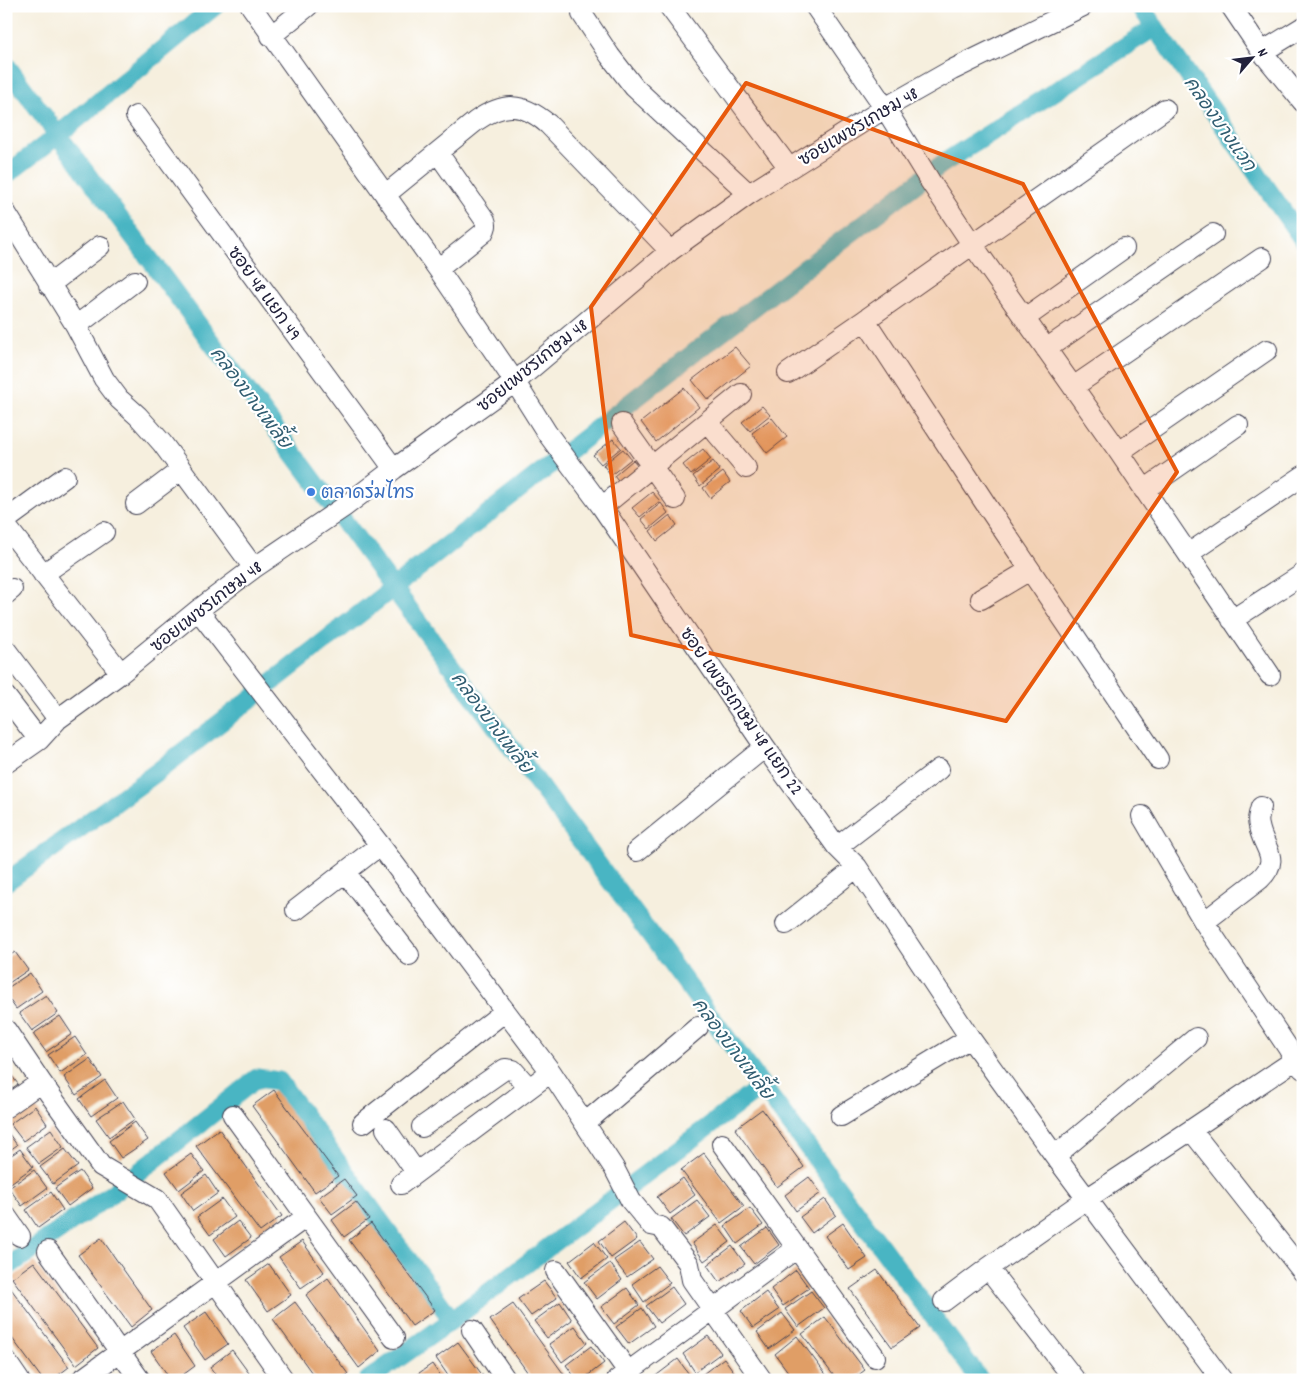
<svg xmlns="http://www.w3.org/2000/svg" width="1309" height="1386" font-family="Dekko,'Playpen Sans Thai',sans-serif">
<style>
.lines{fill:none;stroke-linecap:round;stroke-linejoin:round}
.canal{stroke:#48b5c3;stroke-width:19}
.building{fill:#e09e66}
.minor-casing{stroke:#424153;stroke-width:22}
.minor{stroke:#fff;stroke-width:20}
.marked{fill:#e8590c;fill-opacity:0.2;stroke:#e8590c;stroke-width:4;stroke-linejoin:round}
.shop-dot{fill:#3f7fe0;stroke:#fff;stroke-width:2}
.labels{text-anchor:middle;stroke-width:4.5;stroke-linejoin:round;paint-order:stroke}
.street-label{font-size:18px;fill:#22223b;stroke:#fff}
.shop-label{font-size:18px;fill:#366cbe;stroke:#fff;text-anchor:start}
.water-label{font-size:19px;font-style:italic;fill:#315d71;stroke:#fff}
</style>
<rect width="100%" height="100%" fill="#fff"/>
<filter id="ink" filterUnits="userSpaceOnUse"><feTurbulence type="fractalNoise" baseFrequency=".02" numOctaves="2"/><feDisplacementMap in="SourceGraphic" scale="10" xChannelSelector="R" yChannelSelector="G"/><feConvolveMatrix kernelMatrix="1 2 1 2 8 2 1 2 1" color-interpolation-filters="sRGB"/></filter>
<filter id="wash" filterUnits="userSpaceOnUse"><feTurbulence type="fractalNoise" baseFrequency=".0096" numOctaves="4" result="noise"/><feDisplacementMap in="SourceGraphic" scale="20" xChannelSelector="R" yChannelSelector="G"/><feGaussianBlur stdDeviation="1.12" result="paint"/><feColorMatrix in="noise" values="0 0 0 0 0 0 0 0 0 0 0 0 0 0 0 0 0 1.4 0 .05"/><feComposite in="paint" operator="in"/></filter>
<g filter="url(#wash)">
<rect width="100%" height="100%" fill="#f6efde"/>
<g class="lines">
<!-- canal -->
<path class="canal" d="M 1140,6 L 1303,240
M 6,65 L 980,1380
M 6,175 L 58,135 L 215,6
M 6,882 L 157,772 L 695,352 L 942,164 L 1155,27
M 6,1268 L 114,1192 L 257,1078 L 279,1081 L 452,1320
M 368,1380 L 452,1320 L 762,1086"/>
</g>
<g id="blocks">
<!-- building -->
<path class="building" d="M 735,347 L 751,366 L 708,400 L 692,380 Z
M 684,388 L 699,407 L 656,442 L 641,422 Z
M 762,406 L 770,415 L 750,431 L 742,422 Z
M 772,418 L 787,437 L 767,453 L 752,433 Z
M 613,439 L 621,448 L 601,464 L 593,455 Z
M 623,449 L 631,459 L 611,475 L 603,465 Z
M 703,449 L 711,459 L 691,475 L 683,465 Z
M 633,460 L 641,469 L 621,485 L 614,476 Z
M 713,461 L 720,470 L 700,486 L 693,476 Z
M 723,472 L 730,482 L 710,498 L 703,488 Z
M 652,492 L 660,501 L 640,517 L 632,508 Z
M 661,503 L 668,513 L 649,529 L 641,519 Z
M 670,515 L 677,525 L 657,541 L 650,531 Z
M 15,952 L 28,970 L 6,985 L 6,958 Z
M 30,973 L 42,991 L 16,1009 L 6,995 L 6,989 Z
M 46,995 L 58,1013 L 32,1031 L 19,1013 Z
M 60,1016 L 72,1034 L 46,1052 L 33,1034 Z
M 75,1037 L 87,1055 L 60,1073 L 48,1055 Z
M 90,1059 L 102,1077 L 76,1095 L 64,1077 Z
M 6,1068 L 18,1084 L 6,1093 Z
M 105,1080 L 117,1098 L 91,1116 L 79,1099 Z
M 274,1090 L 338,1176 L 315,1192 L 252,1106 Z
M 123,1101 L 135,1119 L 109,1137 L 96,1119 Z
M 35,1106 L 47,1124 L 23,1141 L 10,1124 Z
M 762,1109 L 804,1167 L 777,1187 L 735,1129 Z
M 135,1122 L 148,1140 L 121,1158 L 109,1141 Z
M 51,1129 L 63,1147 L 39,1164 L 26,1147 Z
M 219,1129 L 282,1216 L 260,1232 L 196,1146 Z
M 6,1130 L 17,1145 L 6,1153 Z
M 20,1149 L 33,1167 L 8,1185 L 6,1183 L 6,1159 Z
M 65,1149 L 78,1166 L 53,1184 L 40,1167 Z
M 704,1153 L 744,1206 L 721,1223 L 681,1170 Z
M 191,1154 L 204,1171 L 179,1190 L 166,1172 Z
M 34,1170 L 47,1188 L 22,1206 L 9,1188 Z
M 80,1171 L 92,1188 L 68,1206 L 55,1188 Z
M 206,1175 L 218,1193 L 193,1211 L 181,1193 Z
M 809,1177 L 821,1193 L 796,1211 L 785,1195 Z
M 683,1178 L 695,1195 L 670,1214 L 657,1197 Z
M 344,1179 L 357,1196 L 332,1214 L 319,1197 Z
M 51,1192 L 63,1210 L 38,1228 L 26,1210 Z
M 222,1199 L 235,1217 L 210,1235 L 197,1217 Z
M 825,1199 L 836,1215 L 812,1233 L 800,1217 Z
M 697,1200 L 710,1217 L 684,1236 L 671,1219 Z
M 356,1202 L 369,1219 L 344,1237 L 332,1220 Z
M 750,1208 L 763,1225 L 737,1244 L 725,1226 Z
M 238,1221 L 251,1238 L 226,1256 L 214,1239 Z
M 624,1222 L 637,1239 L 611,1258 L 599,1241 Z
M 371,1223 L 435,1310 L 412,1326 L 349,1240 Z
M 843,1223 L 867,1258 L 849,1270 L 825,1236 Z
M 717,1225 L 730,1242 L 704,1261 L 692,1243 Z
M 767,1228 L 779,1245 L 754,1264 L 741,1247 Z
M 101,1238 L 152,1310 L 131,1327 L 78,1255 Z
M 302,1241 L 324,1272 L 301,1288 L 279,1257 Z
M 594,1242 L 607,1259 L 581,1278 L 569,1261 Z
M 640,1242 L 653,1259 L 627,1277 L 614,1260 Z
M 732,1246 L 745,1264 L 719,1282 L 707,1265 Z
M 34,1262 L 98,1348 L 76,1365 L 12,1278 Z
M 610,1263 L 622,1280 L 597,1299 L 584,1282 Z
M 269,1264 L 291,1295 L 268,1311 L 246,1280 Z
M 657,1266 L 670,1283 L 644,1302 L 632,1284 Z
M 796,1270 L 809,1288 L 783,1306 L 771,1289 Z
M 877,1270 L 920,1328 L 892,1347 L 850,1289 Z
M 328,1278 L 380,1351 L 359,1368 L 306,1295 Z
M 544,1281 L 557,1298 L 531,1316 L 518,1299 Z
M 6,1282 L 69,1367 L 52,1380 L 43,1380 L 6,1330 Z
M 672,1287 L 684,1304 L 659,1323 L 646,1306 Z
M 627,1288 L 639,1305 L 614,1324 L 601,1307 Z
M 811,1291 L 824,1308 L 798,1327 L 785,1309 Z
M 766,1292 L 779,1310 L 753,1328 L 741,1311 Z
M 295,1302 L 348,1374 L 341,1380 L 317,1380 L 273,1319 Z
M 560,1302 L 572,1320 L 547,1338 L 534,1321 Z
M 513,1304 L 568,1380 L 533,1380 L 490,1320 Z
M 642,1308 L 654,1326 L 629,1344 L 616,1327 Z
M 206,1312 L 228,1344 L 205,1360 L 183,1328 Z
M 782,1313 L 795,1330 L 769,1349 L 757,1332 Z
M 825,1317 L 865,1370 L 852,1380 L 837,1380 L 802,1334 Z
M 575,1326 L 587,1343 L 562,1362 L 549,1344 Z
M 174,1335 L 195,1366 L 176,1380 L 171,1380 L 151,1351 Z
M 708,1336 L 721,1353 L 695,1372 L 683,1354 Z
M 797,1336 L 830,1380 L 794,1380 L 775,1354 Z
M 458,1342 L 486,1380 L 451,1380 L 436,1358 Z
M 591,1346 L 604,1363 L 582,1380 L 577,1380 L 566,1365 Z
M 232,1350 L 254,1380 L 219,1380 L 210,1367 Z
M 724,1358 L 737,1376 L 731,1380 L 701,1380 L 699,1377 Z
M 678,1359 L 691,1377 L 687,1380 L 654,1380 L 653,1378 Z
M 432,1364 L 443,1380 L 409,1380 Z"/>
</g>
</g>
<g filter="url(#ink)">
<use href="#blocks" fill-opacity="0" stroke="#424153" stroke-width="1"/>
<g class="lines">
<defs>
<path id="minor" d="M 251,6 L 438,269 L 515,382 L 547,433 L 602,507 L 765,747 L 837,847 L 857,867 L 970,1038 L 1055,1156 L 1222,1380
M 669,6 L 789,168
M 815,6 L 885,108 L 930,181 L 972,244 L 1119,452 L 1270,675
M 1231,6 L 1262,52 L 1303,102
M 582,14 L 610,56 L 634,87 L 749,194
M 271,36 L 308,6
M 1262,52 L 1303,27
M 136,116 L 394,469
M 385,195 L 476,121 C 504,102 522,102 548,124 L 670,251
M 6,213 L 76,326 L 104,379 L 119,399 L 138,416 L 162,443 L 254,568
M 438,269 L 483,233 C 486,228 487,225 485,220 L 438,153
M 49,285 L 100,246
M 1025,318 L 1124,248
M 76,326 L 135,281
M 1046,349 L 1213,234
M 788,373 L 865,320
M 1073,387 L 1262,258
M 707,422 L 746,468
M 622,424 L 675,499
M 1119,452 L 1267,350
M 1144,490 L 1238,425
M 136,504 L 181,470
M 602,507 L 741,394
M 6,520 L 65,477
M 6,526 L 121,673
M 1188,554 L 1303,476
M 43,574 L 104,532
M 6,594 L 12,589
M 981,599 L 1030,570
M 198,610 L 380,845 L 551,1072 L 614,1168 L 631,1201 L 651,1225 L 661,1227 L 689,1264 L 692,1280 L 762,1380
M 1232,620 L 1303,574
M 6,650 L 58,719
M 6,697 L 39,740
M 1158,759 L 987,506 L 865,320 L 1165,109
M 6,763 L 39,740 L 58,719 L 121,673 L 198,610 L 254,568 L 344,507 L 394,469 L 515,382 L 670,251 L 749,194 L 885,108 L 952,70 L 1083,6
M 1142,816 L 1204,922 L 1288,1048 L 1295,1060 L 1303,1054
M 837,847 L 939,769
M 637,851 L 765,747
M 345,872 L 409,955
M 296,910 L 380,845
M 1204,922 L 1260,879 C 1282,858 1263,849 1259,826 C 1257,819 1259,814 1261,807
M 786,924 L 857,867
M 6,1030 L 41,1082 L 101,1166 L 157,1199 L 284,1380
M 6,1107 L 41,1082
M 233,1115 L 394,1338
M 841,1116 L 970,1038
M 363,1123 L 504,1012
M 585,1123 L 698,1027
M 422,1127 L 505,1069 L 513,1070 L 529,1088
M 386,1129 L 416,1172
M 1191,1130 L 1295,1060 L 1303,1069
M 722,1144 L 875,1357
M 1055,1156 L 1196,1038
M 401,1184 L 551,1072
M 6,1216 L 20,1236
M 48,1251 L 140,1380
M 556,1271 L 634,1380
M 944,1301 L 988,1268
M 472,1330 L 506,1380
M 6,1361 L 19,1380
M 81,1380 L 306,1217
M 617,1380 L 797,1248
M 1075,1380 L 988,1268 L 1088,1198 L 1191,1130 L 1303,1272"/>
</defs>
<!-- minor casing -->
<use href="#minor" class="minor-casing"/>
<!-- minor -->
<use href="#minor" class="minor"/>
</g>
</g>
<!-- marked area -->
<path class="marked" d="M 746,83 L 1023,184 L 1177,472 L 1006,721 L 631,635 L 591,307 Z"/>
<!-- markers -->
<circle class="shop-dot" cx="311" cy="492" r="5"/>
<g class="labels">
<!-- street labels -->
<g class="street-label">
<text transform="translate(858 126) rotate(-31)" y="6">ซอยเพชรเกษม 48</text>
<text transform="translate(265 293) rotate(54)" y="6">ซอย 48 แยก 49</text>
<text transform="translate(532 365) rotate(-39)" y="6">ซอยเพชรเกษม 48</text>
<text transform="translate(206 606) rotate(-38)" y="6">ซอยเพชรเกษม 48</text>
<text transform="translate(742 711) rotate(55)" y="6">ซอย เพชรเกษม 48 แยก 22</text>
</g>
<!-- shop labels -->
<g class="shop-label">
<text x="321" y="498">ตลาดร่มไทร</text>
</g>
<!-- water labels -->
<g class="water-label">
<text transform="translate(1221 123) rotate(55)" y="7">คลองบางแวก</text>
<text transform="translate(252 397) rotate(53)" y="7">คลองบางเพลี้ย</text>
<text transform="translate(493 722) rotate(53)" y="7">คลองบางเพลี้ย</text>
<text transform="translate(734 1048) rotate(53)" y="7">คลองบางเพลี้ย</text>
</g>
</g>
<!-- margin -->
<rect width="1309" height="1386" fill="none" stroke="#fff" stroke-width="25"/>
<!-- north arrow -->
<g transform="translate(1252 58) rotate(62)" stroke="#ffffff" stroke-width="4" paint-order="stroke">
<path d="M0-4L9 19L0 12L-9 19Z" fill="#22223b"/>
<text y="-8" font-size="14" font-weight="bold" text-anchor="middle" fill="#22223b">N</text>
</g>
</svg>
